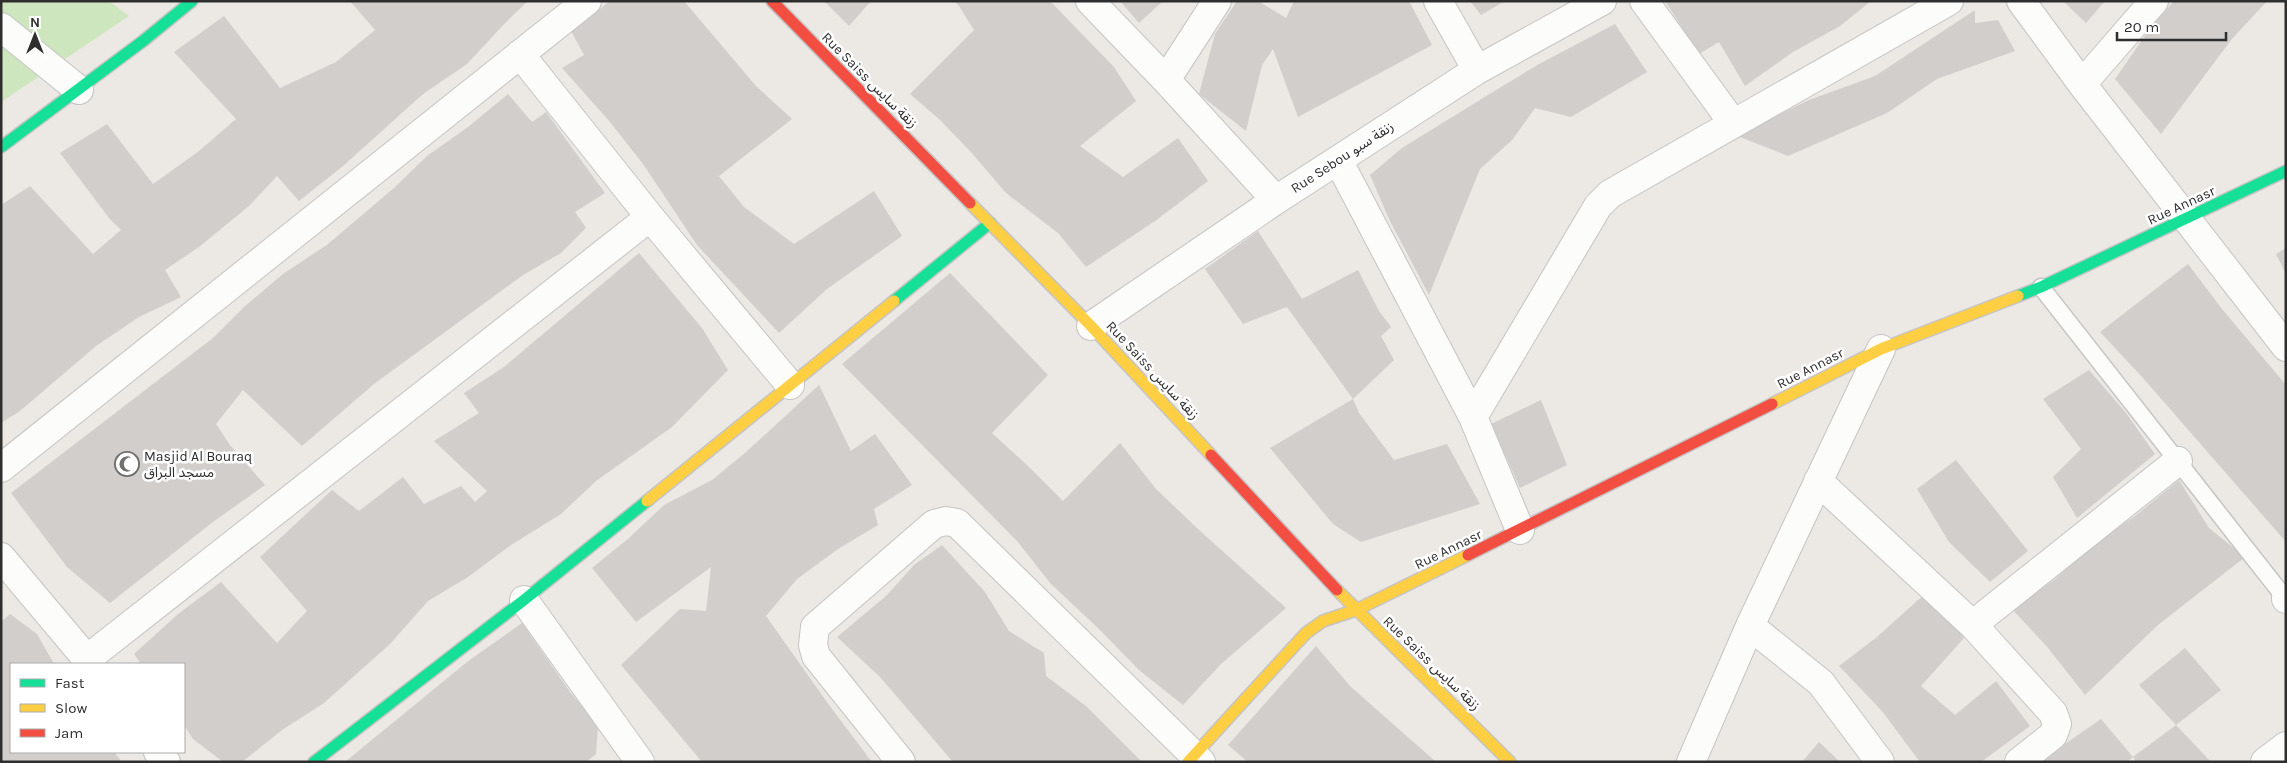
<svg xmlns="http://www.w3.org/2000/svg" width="2287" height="763" font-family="Karla,'Noto Sans Arabic',sans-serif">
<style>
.green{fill:#cee6be}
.building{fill:#d1cecb}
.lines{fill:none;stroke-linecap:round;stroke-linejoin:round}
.lane-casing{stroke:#c5c4c5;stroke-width:19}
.street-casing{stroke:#c5c4c5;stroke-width:30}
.fast-casing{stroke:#c5c4c5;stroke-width:14}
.slow-casing{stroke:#c5c4c5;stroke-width:14}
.jam-casing{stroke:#c5c4c5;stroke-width:14}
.lane{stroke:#fcfcfb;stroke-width:16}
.street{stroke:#fcfcfb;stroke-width:28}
.fast{stroke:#16e098;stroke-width:11}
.slow{stroke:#ffcf43;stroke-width:11}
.jam{stroke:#f24e42;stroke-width:11}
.labels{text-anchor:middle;stroke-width:5;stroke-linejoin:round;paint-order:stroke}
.street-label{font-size:14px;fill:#2e2e2e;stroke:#fff}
.poi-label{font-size:14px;fill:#2e2e2e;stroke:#fff;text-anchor:start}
</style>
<rect width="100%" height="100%" fill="#ece8e4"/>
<!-- green -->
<path class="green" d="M 1,1 L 109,1 L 129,16 L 1,102 Z"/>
<!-- building -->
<path class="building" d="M 350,1 L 528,1 L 506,22 L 467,64 L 423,94 L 343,166 L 299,201 L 277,176 L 249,206 L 199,247 L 165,270 L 181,297 L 139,317 L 96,346 L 20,411 L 1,423 L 1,205 L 30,186 L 93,254 L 121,230 L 109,218 L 60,153 L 107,124 L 153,184 L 199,151 L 236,119 L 174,52 L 224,16 L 280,88 L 336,62 L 375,30 Z
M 610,1 L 684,1 L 756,86 L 792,119 L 719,176 L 744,207 L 794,244 L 874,191 L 902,236 L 827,289 L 779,333 L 697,245 L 643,164 L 610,122 L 562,68 L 584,55 L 571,31 Z
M 824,1 L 871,1 L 849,26 Z
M 954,1 L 1050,1 L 1114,67 L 1136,101 L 1080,146 L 1123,177 L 1178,138 L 1208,181 L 1155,221 L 1086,267 L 1058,233 L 1006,193 L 970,151 L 939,119 L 910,94 L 974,30 L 959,6 Z
M 1120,1 L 1163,1 L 1139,23 Z
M 1237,1 L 1258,1 L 1286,18 L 1294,1 L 1409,1 L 1432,45 L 1298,117 L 1273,49 L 1262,65 L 1246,131 L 1199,94 L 1215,34 Z
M 1470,1 L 1505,1 L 1481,15 Z
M 1665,1 L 1871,1 L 1840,26 L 1793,52 L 1745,86 L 1719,42 L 1699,54 Z
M 2063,1 L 2105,1 L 2086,23 Z
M 2174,1 L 2267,1 L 2231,40 L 2161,134 L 2115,79 L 2151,27 Z
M 1975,10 L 1975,23 L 1998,20 L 2015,51 L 1937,79 L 1887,113 L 1788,156 L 1735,135 L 1809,100 L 1875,76 Z
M 1615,24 L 1647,72 L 1571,117 L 1535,108 L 1513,139 L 1480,169 L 1429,295 L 1390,221 L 1370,175 L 1402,148 L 1488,95 L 1539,64 Z
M 508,94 L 532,122 L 546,112 L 605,193 L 575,212 L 586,228 L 561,253 L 523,275 L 374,384 L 302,446 L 243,390 L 216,424 L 230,445 L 265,485 L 213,522 L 110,603 L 67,567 L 11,493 L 213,338 L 245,306 L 283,274 L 328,244 L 395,187 L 427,156 L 468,127 Z
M 1258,231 L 1302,299 L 1358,270 L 1379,311 L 1391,327 L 1381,336 L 1394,360 L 1353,399 L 1359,413 L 1394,460 L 1447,444 L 1480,504 L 1361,542 L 1333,524 L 1270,448 L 1353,399 L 1287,307 L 1243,324 L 1205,269 Z
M 2286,248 L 2286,274 L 2276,254 Z
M 639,253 L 702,328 L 728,370 L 672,427 L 596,481 L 561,514 L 511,545 L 468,577 L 428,601 L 390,644 L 324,703 L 282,730 L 242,762 L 223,762 L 193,739 L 184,725 L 184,664 L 141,664 L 134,654 L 178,614 L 221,582 L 277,643 L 307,611 L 260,557 L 332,490 L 359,511 L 403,477 L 424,504 L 461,486 L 475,502 L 487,491 L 434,441 L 479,413 L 464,393 L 504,367 Z
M 2188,264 L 2222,309 L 2286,385 L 2286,542 L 2143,378 L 2100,332 Z
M 950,273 L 1048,375 L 992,433 L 1030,468 L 1063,501 L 1120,443 L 1156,489 L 1198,529 L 1286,608 L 1221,664 L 1183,705 L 1139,670 L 1098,628 L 1051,584 L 1017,541 L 842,364 Z
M 2089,370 L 2126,413 L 2155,454 L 2077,518 L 2053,477 L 2081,449 L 2043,399 Z
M 819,385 L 851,451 L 875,434 L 912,485 L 874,509 L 878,525 L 838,549 L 797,579 L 766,616 L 829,705 L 872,762 L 702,762 L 621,665 L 680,609 L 706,611 L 711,567 L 636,622 L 592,568 L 629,538 L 664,505 L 712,480 L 745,453 Z
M 1541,400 L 1567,465 L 1520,488 L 1491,424 Z
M 1956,460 L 2028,551 L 1990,582 L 1949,542 L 1917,489 Z
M 2179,480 L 2209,528 L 2245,557 L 2158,625 L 2085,695 L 2049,649 L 2012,609 L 2054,580 L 2098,541 L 2135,516 Z
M 942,545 L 985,592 L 1009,631 L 1044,653 L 1046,676 L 1086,706 L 1142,762 L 953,762 L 880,677 L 837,637 L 886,596 L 914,565 Z
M 1928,591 L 1964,638 L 1921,686 L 1955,715 L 1996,681 L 2030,726 L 1981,762 L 1920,762 L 1882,711 L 1839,666 L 1877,637 Z
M 10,614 L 37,634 L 54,664 L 11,664 L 11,752 L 114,752 L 122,762 L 1,762 L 1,622 Z
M 522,623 L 570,692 L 598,726 L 596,754 L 586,762 L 345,762 L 467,662 Z
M 1316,646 L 1350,686 L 1436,762 L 1248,762 L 1228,745 Z
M 2185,648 L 2221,690 L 2176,725 L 2139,685 Z
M 2101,719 L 2133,757 L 2127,762 L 2039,762 Z
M 2176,725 L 2211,762 L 2136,762 L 2133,757 Z
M 1819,742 L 1840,762 L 1802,762 Z"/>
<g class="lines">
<defs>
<path id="lane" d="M 2041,287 L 2285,598"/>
<path id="street" d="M 1090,1 L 1166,80 L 1276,200
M 1438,1 L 1477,70
M 1644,1 L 1733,123
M 2021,1 L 2082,84 L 2286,347
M 1,27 L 79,90
M 520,54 L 650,217 L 790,385
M 1166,80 L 1217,1
M 2082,84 L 2154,1
M 1338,160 L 1473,417 L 1520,530
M 1091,326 L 1276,200 L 1477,70 L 1602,1
M 1473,417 L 1598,206 L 1610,194 L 1949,1
M 1,468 L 587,1
M 1818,481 L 1974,626 L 2053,713 L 2057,724 L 2053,735 L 2019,762
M 1,557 L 91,664
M 2286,598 L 2286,599
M 524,600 L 640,762
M 1750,626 L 1821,683 L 1880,762
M 1974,626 L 1986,614 L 2178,461
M 87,659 L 650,217
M 158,752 L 166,762
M 901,762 L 816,656 L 813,645 L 815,627 L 934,524 L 946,521 L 957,523 L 1201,762
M 1691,762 L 1750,626 L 1881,349
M 2265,762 L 2286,746"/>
<path id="fast" d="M 1,147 L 143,41 L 192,1
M 2018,296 L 2041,287 L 2286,171
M 894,301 L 990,223
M 314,762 L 524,600 L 647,501"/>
<path id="slow" d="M 970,203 L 1091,326 L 1211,455
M 1772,404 L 1881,349 L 2018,296
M 647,501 L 894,301
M 1337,590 L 1510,762
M 1188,762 L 1306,633 L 1323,621 L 1356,610 L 1468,555"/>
<path id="jam" d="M 772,1 L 970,203
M 1211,455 L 1337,590
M 1468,555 L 1772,404"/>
</defs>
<!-- lane casing -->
<use href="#lane" class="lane-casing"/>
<!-- street casing -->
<use href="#street" class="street-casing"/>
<!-- fast casing -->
<use href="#fast" class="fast-casing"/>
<!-- slow casing -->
<use href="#slow" class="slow-casing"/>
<!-- jam casing -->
<use href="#jam" class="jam-casing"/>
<!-- lane -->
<use href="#lane" class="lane"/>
<!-- street -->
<use href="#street" class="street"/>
<!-- fast -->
<use href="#fast" class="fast"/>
<!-- slow -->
<use href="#slow" class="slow"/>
<!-- jam -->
<use href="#jam" class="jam"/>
</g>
<!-- icons -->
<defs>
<symbol id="mosque-ring" viewBox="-11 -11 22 22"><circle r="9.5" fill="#fff" stroke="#706f6e" stroke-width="1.5"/><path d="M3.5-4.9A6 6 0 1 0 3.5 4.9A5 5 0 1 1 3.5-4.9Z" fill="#706f6e"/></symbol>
</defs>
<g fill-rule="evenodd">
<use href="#mosque-ring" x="113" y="450" width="28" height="28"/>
</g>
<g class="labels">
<!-- street labels -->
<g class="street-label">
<text transform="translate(870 80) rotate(45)" y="5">Rue Saiss زنقة سايس</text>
<text transform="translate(1342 157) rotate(-33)" y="5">Rue Sebou زنقة سبو</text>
<text transform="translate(2181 205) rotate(-25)" y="5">Rue Annasr</text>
<text transform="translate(1810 368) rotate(-27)" y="5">Rue Annasr</text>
<text transform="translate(1153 370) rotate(47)" y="5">Rue Saiss زنقة سايس</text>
<text transform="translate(1448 549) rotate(-26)" y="5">Rue Annasr</text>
<text transform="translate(1432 663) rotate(44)" y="5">Rue Saiss زنقة سايس</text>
</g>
<!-- poi labels -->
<g class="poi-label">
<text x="144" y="461">Masjid Al Bouraq<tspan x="144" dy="16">مسجد البراق</tspan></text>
</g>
</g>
<!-- border -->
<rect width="2287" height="763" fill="none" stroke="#2e2e2e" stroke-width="5"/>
<!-- legend -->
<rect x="10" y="663" width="175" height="90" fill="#ffffff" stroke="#ababab"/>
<rect x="20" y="679" width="25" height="8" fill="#16e098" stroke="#ababab"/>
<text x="55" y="688" font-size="15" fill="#2e2e2e">Fast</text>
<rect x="20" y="704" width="25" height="8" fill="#ffcf43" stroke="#ababab"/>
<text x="55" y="713" font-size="15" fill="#2e2e2e">Slow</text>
<rect x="20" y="729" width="25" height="8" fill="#f24e42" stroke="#ababab"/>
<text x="55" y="738" font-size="15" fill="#2e2e2e">Jam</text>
<!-- north arrow -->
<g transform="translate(35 35)" stroke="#ffffff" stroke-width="4" paint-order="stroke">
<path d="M0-4L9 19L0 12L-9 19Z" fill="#2e2e2e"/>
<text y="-8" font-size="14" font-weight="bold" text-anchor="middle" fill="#2e2e2e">N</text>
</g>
<!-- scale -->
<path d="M2117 32v8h109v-8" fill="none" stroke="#2e2e2e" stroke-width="2.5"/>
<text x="2124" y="32" font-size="15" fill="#2e2e2e" stroke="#ffffff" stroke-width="4" paint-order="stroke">20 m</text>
</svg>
